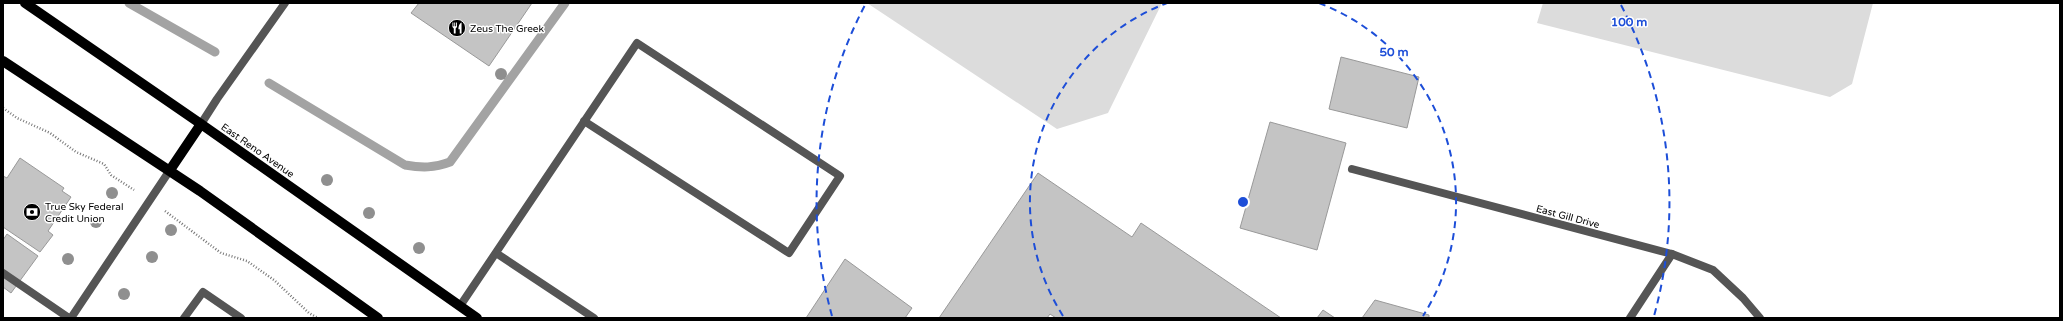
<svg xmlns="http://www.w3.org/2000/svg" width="2063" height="321" font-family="'Varela Round',sans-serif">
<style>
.green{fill:#dcdcdc}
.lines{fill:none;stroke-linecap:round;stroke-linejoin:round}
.stream{stroke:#a3a3a3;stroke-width:9}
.building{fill:#c4c4c4;stroke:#999}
.path{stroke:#777;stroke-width:2.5;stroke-dasharray:1 2;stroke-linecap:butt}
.lane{stroke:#555;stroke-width:8}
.street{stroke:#555;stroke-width:8}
.primary{stroke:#000;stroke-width:10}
.tree{fill:#8f8f8f}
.ring{fill:none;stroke:#1d4ed8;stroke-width:2;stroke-dasharray:7 5}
.labels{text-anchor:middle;stroke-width:3;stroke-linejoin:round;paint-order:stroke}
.poi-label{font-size:10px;fill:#000;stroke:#fff;text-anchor:start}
.street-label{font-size:10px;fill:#000;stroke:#fff}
.centre{fill:#1d4ed8;stroke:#fff;stroke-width:2}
.ring-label{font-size:12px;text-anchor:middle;font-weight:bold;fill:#1d4ed8;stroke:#fff;stroke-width:3;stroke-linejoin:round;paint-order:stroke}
</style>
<rect width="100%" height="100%" fill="#fff"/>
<!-- green -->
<path class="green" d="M 867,3 L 1162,3 L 1108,113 L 1057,129 Z
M 1543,3 L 1873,3 L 1852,84 L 1830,97 L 1537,23 Z"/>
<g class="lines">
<!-- stream -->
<path class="stream" d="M 129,3 L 215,52
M 269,83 L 405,165 C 422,168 434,168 450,162 L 565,3"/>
</g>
<!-- building -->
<path class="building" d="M 419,3 L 532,3 L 489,66 L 411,13 Z
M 1341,57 L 1419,77 L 1407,128 L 1329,109 Z
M 1270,122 L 1346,143 L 1317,250 L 1240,228 Z
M 20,158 L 64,188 L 62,191 L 71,197 L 48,231 L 53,235 L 40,252 L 3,227 L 3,176 L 7,178 Z
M 1038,173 L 1132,237 L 1141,223 L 1281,318 L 1056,318 L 1050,314 L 1047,318 L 939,318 Z
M 7,234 L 38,256 L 11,293 L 3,287 L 3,240 Z
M 845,259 L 912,308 L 905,318 L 806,318 Z
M 1375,300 L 1429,315 L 1429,318 L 1362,318 Z
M 1323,310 L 1335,318 L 1317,318 Z"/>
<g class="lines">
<!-- path -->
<path class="path" d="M 3,108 L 17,118 L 50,133 L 76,152 L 104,164 L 111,175 L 134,190
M 165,211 L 221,253 L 247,261 L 274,280 L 309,313 L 318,318"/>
<!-- lane -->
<path class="lane" d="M 201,124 L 217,99 L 285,3
M 496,253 L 594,318
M 3,273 L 69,318
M 460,306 L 637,43 L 840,176 L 789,253 L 584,121
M 71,318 L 170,170
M 184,318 L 203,292 L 241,318
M 1630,318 L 1672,254"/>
<!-- street -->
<path class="street" d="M 1352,169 L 1672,254 L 1713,270 L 1743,298 L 1760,318"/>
<!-- primary -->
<path class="primary" d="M 25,3 L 201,124 L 477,318
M 3,61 L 200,191 L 378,318
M 170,170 L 201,124"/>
</g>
<!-- trees -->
<g class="tree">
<circle cx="501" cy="74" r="6"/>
<circle cx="327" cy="180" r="6"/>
<circle cx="112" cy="193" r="6"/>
<circle cx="369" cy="213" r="6"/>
<circle cx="96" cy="222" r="6"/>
<circle cx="171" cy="230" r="6"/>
<circle cx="419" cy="248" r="6"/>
<circle cx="152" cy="257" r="6"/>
<circle cx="68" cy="259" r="6"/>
<circle cx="124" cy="294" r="6"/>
</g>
<!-- distance rings -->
<g class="ring">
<path d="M1063 316A213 213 0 0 1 1167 3M1319 3A213 213 0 0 1 1423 316"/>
<path d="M832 316A426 426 0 0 1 865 5M1621 5A426 426 0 0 1 1654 316"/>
</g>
<!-- icons -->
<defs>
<symbol id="restaurant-disc" viewBox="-11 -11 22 22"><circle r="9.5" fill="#000" stroke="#fff"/><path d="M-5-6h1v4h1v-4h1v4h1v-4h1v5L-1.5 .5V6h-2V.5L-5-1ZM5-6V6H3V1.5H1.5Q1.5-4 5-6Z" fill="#fff"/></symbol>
<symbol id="bank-disc" viewBox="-11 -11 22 22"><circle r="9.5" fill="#000" stroke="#fff"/><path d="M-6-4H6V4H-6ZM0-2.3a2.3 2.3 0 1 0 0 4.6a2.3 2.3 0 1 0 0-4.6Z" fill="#fff"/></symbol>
</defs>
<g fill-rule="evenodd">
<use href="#restaurant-disc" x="447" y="18" width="20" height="20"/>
<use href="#bank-disc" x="22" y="202" width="20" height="20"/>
</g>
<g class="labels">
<!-- poi labels -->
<g class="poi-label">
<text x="470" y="32">Zeus The Greek</text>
<text x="45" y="210">True Sky Federal<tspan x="45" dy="12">Credit Union</tspan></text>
</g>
<!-- street labels -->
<g class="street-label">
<text transform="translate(258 150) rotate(35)" y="4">East Reno Avenue</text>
<text transform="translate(1568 216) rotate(15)" y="4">East Gill Drive</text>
</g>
</g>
<circle cx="1243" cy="202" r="6" class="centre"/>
<g class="ring-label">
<text x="1629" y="26">100 m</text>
<text x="1394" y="56">50 m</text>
</g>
<!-- border -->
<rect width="2063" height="321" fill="none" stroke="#000000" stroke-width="8"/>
</svg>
